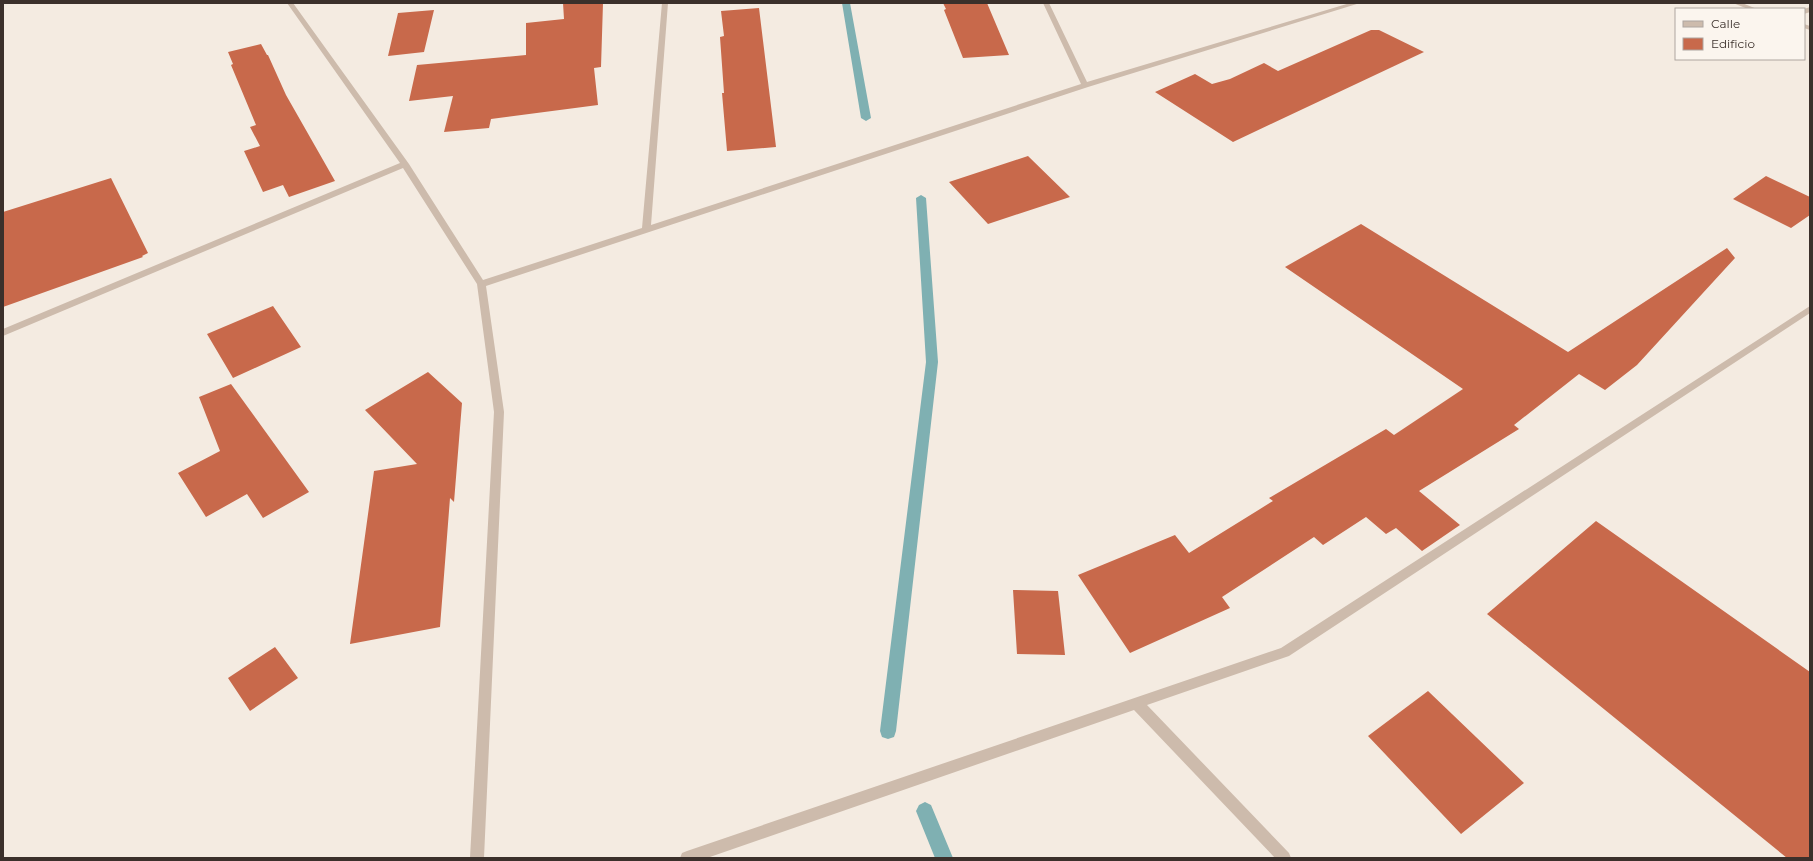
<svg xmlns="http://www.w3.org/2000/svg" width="1813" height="861" font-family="Montserrat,sans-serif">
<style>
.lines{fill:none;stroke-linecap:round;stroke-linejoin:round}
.stream{fill:#7fb0b2;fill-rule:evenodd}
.building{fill:#c8694b}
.minor{fill:#cdbbac;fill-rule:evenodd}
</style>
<rect width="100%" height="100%" fill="#f4ebe1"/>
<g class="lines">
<!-- stream -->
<path class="stream" d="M 842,3 L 850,3 L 871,118 L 866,121 L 861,118 Z
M 921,195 L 926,198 L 938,362 L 896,731 L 894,737 L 888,739 L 882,737 L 880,731 L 926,362 L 916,198 Z
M 925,802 L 931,805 L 953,858 L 935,858 L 916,811 L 919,805 Z"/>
</g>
<!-- building -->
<path class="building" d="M 563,3 L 603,3 L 601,67 L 594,68 L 598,105 L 491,119 L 489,128 L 444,132 L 453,96 L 409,101 L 417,65 L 526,55 L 526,23 L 564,19 Z
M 943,3 L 987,3 L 1009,55 L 963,58 L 944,10 L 946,9 Z
M 759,8 L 776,147 L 727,151 L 722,93 L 724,93 L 720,37 L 724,36 L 721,11 Z
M 434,10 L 424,52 L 388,56 L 398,13 Z
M 1371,30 L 1379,30 L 1424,52 L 1233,142 L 1155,92 L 1195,74 L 1212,84 L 1230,79 L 1264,63 L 1278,71 Z
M 261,44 L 267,55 L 268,55 L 286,95 L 335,181 L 289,197 L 283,185 L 263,192 L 244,151 L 260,146 L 250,127 L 256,125 L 231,65 L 233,64 L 228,52 Z
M 1028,156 L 1070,197 L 988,224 L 949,182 Z
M 1766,176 L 1810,197 L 1810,215 L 1791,228 L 1733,199 Z
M 111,178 L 148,253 L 142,256 L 143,257 L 3,307 L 3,212 Z
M 1361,224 L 1568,352 L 1727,248 L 1735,258 L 1637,365 L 1605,390 L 1579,374 L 1514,425 L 1519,429 L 1419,491 L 1460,525 L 1422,551 L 1396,528 L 1386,534 L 1366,517 L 1323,545 L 1314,537 L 1222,597 L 1230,608 L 1130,653 L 1078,575 L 1175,535 L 1189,553 L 1273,501 L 1269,498 L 1386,429 L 1394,435 L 1463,389 L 1285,267 Z
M 273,306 L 301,347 L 233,378 L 207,334 Z
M 428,372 L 462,403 L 454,502 L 450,498 L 440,627 L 350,644 L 374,471 L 417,464 L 365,410 Z
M 231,384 L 309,492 L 263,518 L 247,494 L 206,517 L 178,473 L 220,451 L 199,397 Z
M 1596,521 L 1810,672 L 1810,858 L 1787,858 L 1487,614 Z
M 1013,590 L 1058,591 L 1065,655 L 1017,654 Z
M 275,647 L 298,678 L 250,711 L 228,678 Z
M 1428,691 L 1524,783 L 1461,834 L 1368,736 Z"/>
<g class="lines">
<!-- minor -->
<path class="minor" d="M 287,3 L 293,3 L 409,164 L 483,280 L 642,228 L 662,3 L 668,3 L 651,225 L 1081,84 L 1043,3 L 1049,3 L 1087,82 L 1350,3 L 1360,3 L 1088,87 L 486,286 L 504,412 L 484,858 L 470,858 L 494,412 L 477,284 L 403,168 L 3,336 L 3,329 L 400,163 Z
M 1733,3 L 1742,3 L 1757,9 L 1748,9 Z
M 1810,7 L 1810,12 L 1804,14 L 1804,9 Z
M 1804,24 L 1810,26 L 1810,30 L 1804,28 Z
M 1810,306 L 1810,313 L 1289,656 L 1147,705 L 1289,853 L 1291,858 L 1275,858 L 1134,710 L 707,858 L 680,858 L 682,853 L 687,851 L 1281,648 Z"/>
</g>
<!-- border -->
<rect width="1813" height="861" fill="none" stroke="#3b302b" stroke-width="8"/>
<!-- legend -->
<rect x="1675" y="8" width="130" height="52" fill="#fbf5ee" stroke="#aea6a0"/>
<rect x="1683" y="21" width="20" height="6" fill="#cdbbac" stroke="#aea6a0"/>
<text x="1711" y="28" font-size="12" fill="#3b302b">Calle</text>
<rect x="1683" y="38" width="20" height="12" fill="#c8694b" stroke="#aea6a0"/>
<text x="1711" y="48" font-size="12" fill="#3b302b">Edificio</text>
</svg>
